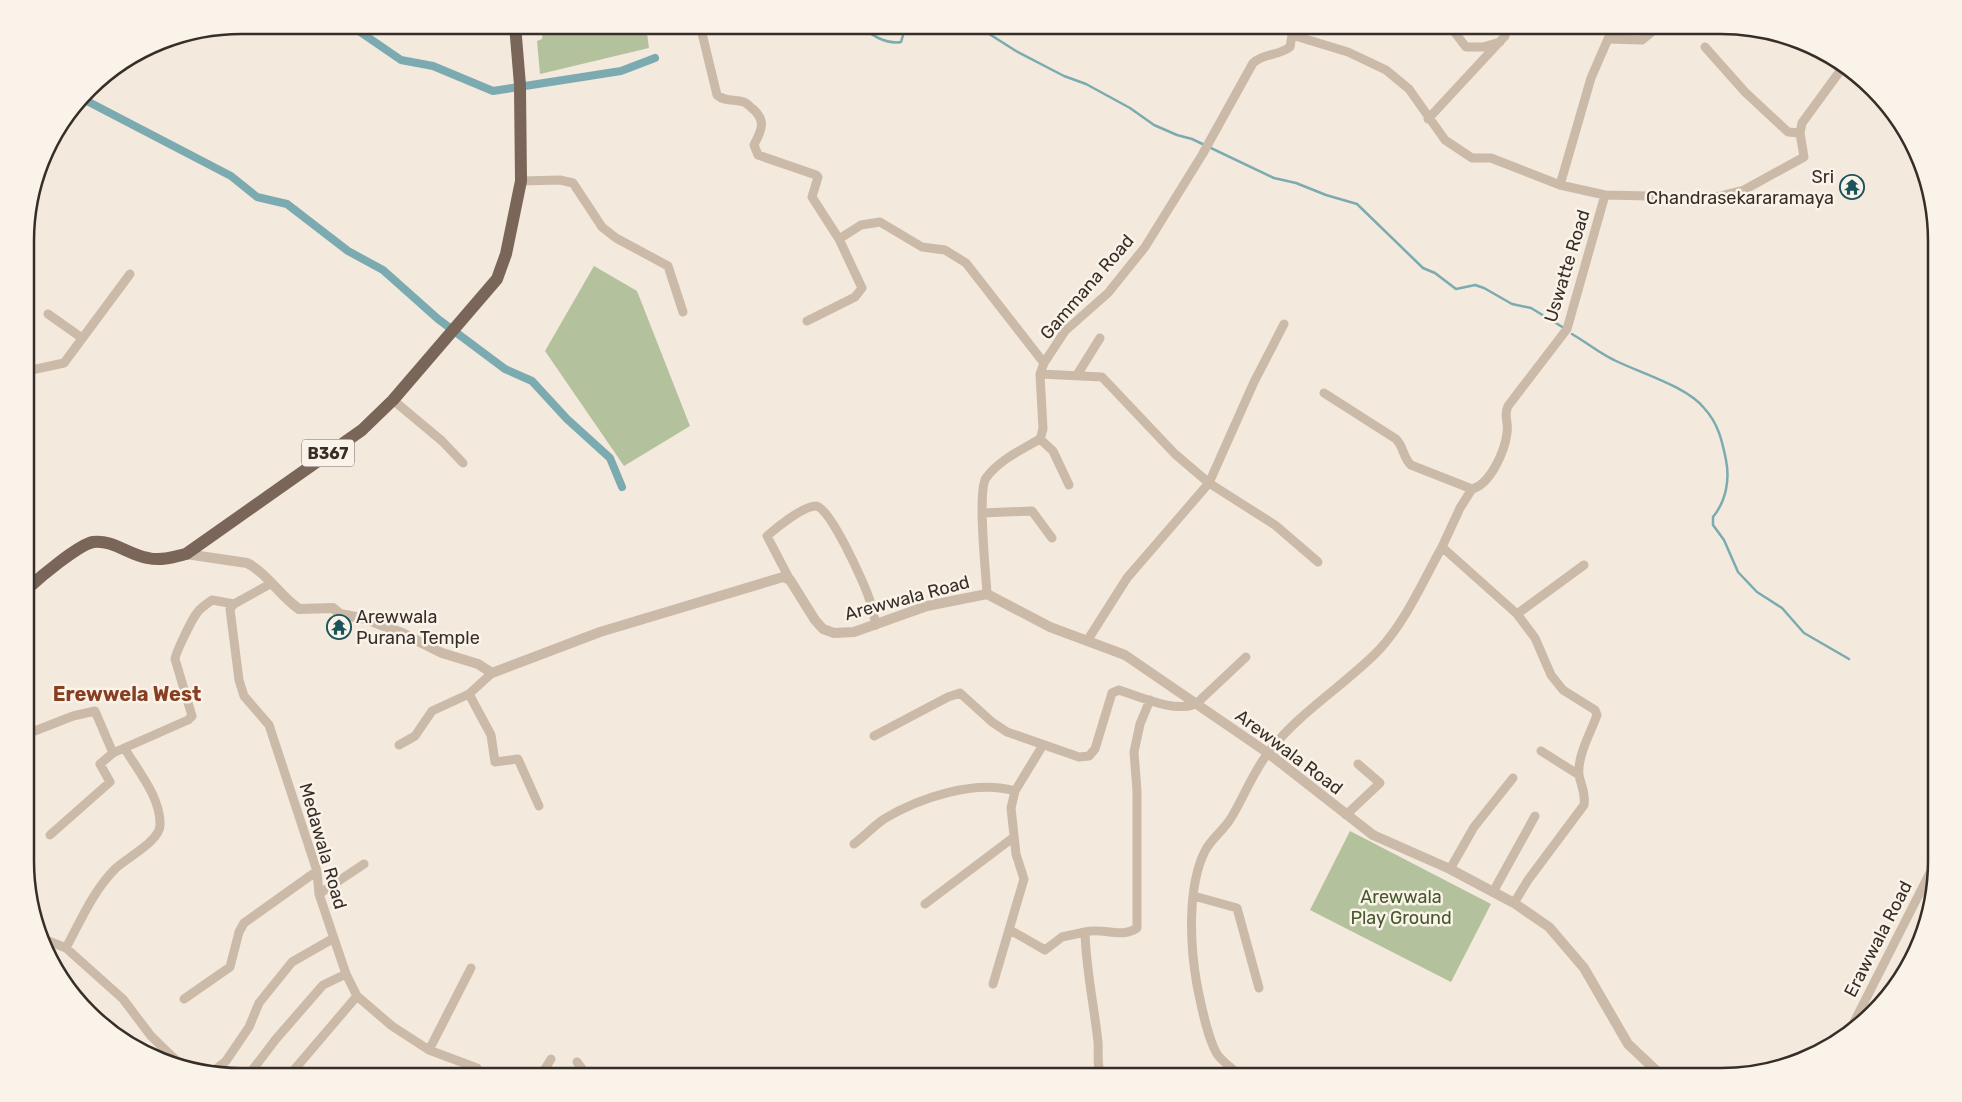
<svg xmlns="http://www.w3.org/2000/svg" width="1962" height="1102" font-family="Rubik,sans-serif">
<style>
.green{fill:#b3c29c}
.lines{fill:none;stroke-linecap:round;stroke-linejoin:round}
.stream{stroke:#7babb0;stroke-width:2.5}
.canal{stroke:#7babb0;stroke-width:8}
.minor{stroke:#cbbaa8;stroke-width:9}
.tertiary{stroke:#cbbaa8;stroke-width:10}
.primary{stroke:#7a6659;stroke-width:12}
.labels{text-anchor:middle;stroke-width:5;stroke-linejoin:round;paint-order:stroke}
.shield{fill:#faf3e9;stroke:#726962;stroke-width:1}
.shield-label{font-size:16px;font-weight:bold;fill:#382e28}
.poi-label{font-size:18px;fill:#382e28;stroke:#faf3e9;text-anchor:end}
.street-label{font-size:18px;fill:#382e28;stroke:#faf3e9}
.park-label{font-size:18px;fill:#45572c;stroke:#faf3e9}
.quarter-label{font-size:20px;font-weight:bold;fill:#883e20;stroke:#faf3e9}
.rim{fill:none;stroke:#382e28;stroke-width:2.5}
</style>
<rect width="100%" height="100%" fill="#f3e9dd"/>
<!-- green -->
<path class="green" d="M 569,25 L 619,25 L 616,30 L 628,34 L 647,33 L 649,48 L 540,74 L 537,41 L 542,39 L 543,30 Z
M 594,266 L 637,291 L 690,426 L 624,466 L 545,351 Z
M 1350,831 L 1491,904 L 1451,982 L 1310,910 Z"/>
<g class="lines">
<!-- stream -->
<path class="stream" d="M 858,25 C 869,34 887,45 901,42 L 906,25
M 926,25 L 938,28 L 945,25
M 975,25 L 1016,51 L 1064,76 L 1086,84 L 1130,108 L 1154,125 L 1177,135 L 1192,139 L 1274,178 L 1296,183 L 1326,195 L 1357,204 L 1423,268 L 1435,273 L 1456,289 L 1475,285 L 1484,288 L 1512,304 L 1531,308 L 1564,328
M 1572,334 C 1586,342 1599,353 1614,360 C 1640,373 1686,386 1704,408 C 1718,423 1722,440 1726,460 C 1730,480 1726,501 1713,517 L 1713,525 L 1724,540 L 1738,572 L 1757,592 L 1782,608 L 1804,633 L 1849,659"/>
<!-- canal -->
<path class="canal" d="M 350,25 L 401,60 L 433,66 L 493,91 L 621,71 L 655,58
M 83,99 L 231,176 L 257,197 L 287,204 L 348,251 L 383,270 L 438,319 L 505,369 L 532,381 L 567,419 L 610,458 L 622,487"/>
<!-- minor -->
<path class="minor" d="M 700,25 L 717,95 C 725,102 734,99 744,102 C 747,103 750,107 753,109 C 767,121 761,131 754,145 L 758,155 L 816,175 L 818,177 L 812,197 L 839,239 L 862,288 L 855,297 L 807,321
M 1449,25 L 1466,47 L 1483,47 L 1500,42
M 1376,26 L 1377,25
M 1292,35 L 1348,52 L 1386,70 L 1409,89 L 1445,140 L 1472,158 L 1491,158 L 1560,185 L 1605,195 L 1649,196 L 1696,202 L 1744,190 L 1804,157 L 1800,133 L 1802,123 L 1843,67
M 1608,39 L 1642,40 L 1660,25
M 1705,47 L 1745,92 L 1788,132 L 1800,133
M 1428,119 L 1505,36 L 1507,25
M 521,181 L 560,180 L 573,183 L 602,227 L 616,238 L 668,266 L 683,312
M 1560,185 L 1591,78 L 1614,25
M 839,239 L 861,225 L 880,222 L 922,247 L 945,250 L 966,263 L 1044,363
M 48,314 L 82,338
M 27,371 L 64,363 L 130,274
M 1040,374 L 1102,377 L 1175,454 L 1209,483 L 1275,525 L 1318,562
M 1077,375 L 1100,338
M 1324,393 L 1396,439 C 1404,447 1403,458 1411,465 L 1472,489
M 393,400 L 442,441 L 463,463
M 1040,439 L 1053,451 L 1069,485
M 982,513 L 1032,511 L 1052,538
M 790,580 L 767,536 C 776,528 803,506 816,506 C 829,505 865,585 869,598 C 872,607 874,616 876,625
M 270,584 L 234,604 L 230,609 L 239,680 L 244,696 L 269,725 L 317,871 L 319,894 L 346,974 L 357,996 L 392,1026 L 429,1050 L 477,1068 L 482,1077
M 987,594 C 986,573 977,492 986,478 C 999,460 1021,450 1040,439 L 1043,429 L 1040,374 L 1044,363 L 1065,331 L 1108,293 L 1145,247 L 1202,155 L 1253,63 C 1264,53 1278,56 1290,47 L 1292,35 L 1290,25
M 1517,614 L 1584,565
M 1087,641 L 1127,578 L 1209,483 L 1254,382 L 1284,324
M 469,694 L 491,735 L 495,762 L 518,759 L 539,806
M 27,734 L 73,716 L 95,711 L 113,753
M 874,736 L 948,697 L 960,693 L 992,722 L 1007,732 L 1079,757 L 1089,756 L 1095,749 L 1112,693 L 1119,690 C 1140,697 1178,714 1197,703 L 1246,657
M 399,745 L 415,736 L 432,711 L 469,694 L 492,673
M 1541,751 L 1579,775
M 1346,815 L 1380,783 L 1358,764
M 50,835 L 110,782 L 100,764 L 113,753 L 188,720 L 192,716 L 175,659 C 176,652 192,619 197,613 C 200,608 207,604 212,600 L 234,604
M 854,844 C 864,836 874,826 884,819 C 919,798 975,779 1015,791
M 1450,869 L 1474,827 L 1513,778
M 1493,892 L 1535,816
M 319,894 L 364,864
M 1194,896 L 1237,908 L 1259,988
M 1514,903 L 1528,880 L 1584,805 C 1586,793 1581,786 1579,775 C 1577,756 1591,732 1597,715 L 1595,710 L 1563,690 L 1551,675 L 1535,638 L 1517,614 L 1442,547 L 1460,508 L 1472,489 C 1491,484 1505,450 1507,433 C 1509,422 1503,416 1508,406 L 1567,329 L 1605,195
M 925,904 L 1014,837
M 1010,930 L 1045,950 L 1062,937 L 1085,932
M 46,940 L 66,948 L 123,999 L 151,1036 L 186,1070
M 66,948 C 80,922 93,891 115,869 C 126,858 160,841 160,825 C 161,798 138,771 125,749
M 993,984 L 1024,879 L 1016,854 L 1011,808 L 1015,791 L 1043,745
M 184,999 L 230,967 L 239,932 L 244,923 L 317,871
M 1848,1034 L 1937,859
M 429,1050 L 471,968
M 577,1062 L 588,1077
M 1236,1072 C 1229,1066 1222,1061 1217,1054 C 1207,1037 1201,1004 1197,985 C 1190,946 1187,887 1205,851 C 1211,839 1224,830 1231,818 C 1244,797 1253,772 1268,753 C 1299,712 1344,686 1379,650 C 1406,621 1423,581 1442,547
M 211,1073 L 226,1061 L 249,1027 L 259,1003 L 292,962 L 334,938
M 247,1077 L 276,1039 L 323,985 L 346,974
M 288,1077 L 357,996
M 540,1077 L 551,1059
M 1102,1077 C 1096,1066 1099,1054 1098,1042 C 1094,1005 1086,970 1085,932 C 1103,927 1121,939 1137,928 L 1137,791 L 1134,752 L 1140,724 L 1150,700"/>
<!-- tertiary -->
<path class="tertiary" d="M 186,554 L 247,563 C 267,573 280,596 299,609 L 333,608 L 340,614 L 366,619 L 402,633 L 442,653 L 478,664 L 492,673 L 600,632 L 783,577 L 790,580 L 815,620 L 823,629 L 834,633 L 854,632 L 927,606 L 987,594 L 1050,627 L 1125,655 L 1268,753 L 1373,835 L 1450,869 L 1514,903 L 1549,927 L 1584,968 L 1628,1044 L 1663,1077"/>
<!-- primary -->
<path class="primary" d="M 515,25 L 520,85
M 27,589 C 39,578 78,545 93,542 C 112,539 129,555 148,558 C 161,561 174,557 186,554 L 362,430 L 393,400 L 497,279 L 506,254 L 521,181 L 520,88"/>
</g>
<!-- icons -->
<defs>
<symbol id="temple-ring" viewBox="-11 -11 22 22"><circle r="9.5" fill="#faf3e9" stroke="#1d535a" stroke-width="1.5"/><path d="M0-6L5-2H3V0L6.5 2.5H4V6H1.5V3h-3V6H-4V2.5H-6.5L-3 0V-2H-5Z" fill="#1d535a"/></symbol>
</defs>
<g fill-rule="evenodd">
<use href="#temple-ring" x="1838" y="173" width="28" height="28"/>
<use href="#temple-ring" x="325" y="613" width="28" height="28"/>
</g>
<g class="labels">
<!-- shield labels -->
<rect class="shield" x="302" y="439.5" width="52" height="27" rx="4"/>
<g class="shield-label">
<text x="328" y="459">B367</text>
</g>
<!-- poi labels -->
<g class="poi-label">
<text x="1834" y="183">Sri<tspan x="1834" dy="21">Chandrasekararamaya</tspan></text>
<text x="356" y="623" text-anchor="start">Arewwala<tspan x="356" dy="21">Purana Temple</tspan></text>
</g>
<!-- street labels -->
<g class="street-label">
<text transform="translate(1567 266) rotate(-73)" y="6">Uswatte Road</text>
<text transform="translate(1087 287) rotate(-49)" y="6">Gammana Road</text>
<text transform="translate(907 598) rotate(-15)" y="6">Arewwala Road</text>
<text transform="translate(1289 752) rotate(37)" y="6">Arewwala Road</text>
<text transform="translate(323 846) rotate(74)" y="6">Medawala Road</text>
<text transform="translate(1878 939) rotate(-63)" y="6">Erawwala Road</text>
</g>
<!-- park labels -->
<g class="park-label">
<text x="1401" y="903">Arewwala<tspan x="1401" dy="21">Play Ground</tspan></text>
</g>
<!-- quarter labels -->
<g class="quarter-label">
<text x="127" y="701">Erewwela West</text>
</g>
</g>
<!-- crop -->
<path d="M0 0H1962V1102H0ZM241 34H1721A207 207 0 0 1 1928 241V861A207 207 0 0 1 1721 1068H241A207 207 0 0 1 34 861V241A207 207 0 0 1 241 34Z" fill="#faf3e9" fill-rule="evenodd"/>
<path class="rim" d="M241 34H1721A207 207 0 0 1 1928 241V861A207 207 0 0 1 1721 1068H241A207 207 0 0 1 34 861V241A207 207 0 0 1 241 34Z"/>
</svg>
